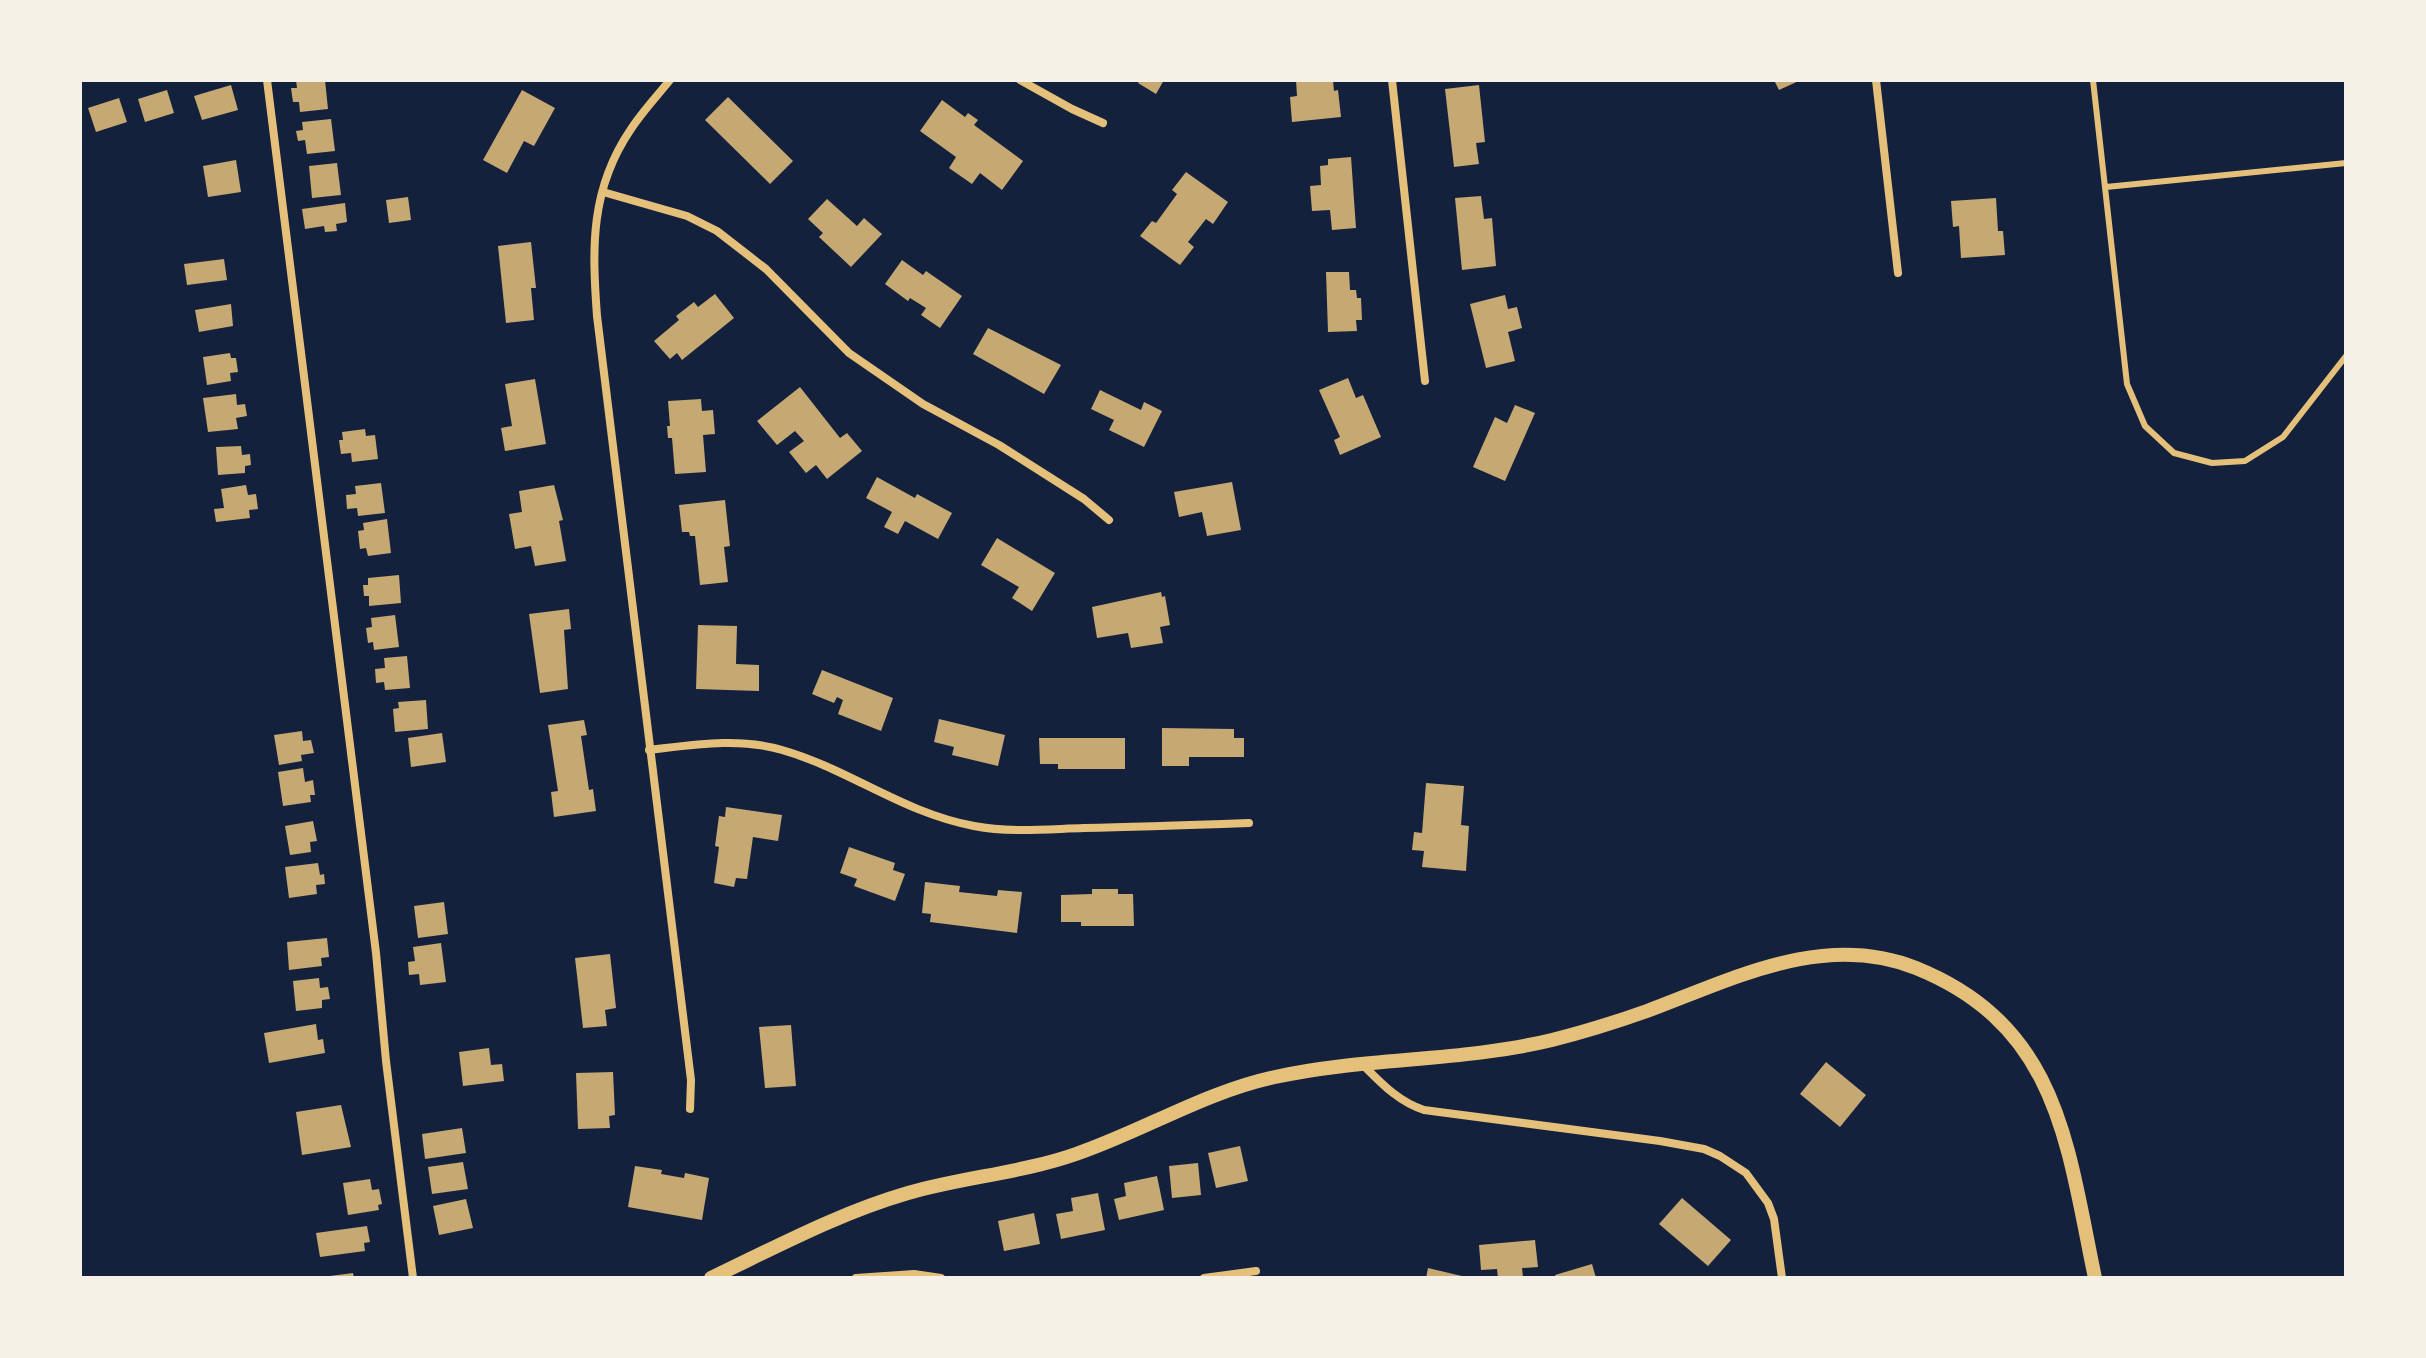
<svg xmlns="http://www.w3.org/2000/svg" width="2426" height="1358" font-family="'Space Grotesk',sans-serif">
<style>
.building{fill:#c6a872}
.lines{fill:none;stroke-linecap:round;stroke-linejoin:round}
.service{stroke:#e5c07b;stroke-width:6}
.minor{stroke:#e5c07b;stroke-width:8}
.tertiary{stroke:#e5c07b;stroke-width:14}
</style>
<rect width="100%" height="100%" fill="#14213d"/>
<!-- building -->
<path class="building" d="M 296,80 L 325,80 L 328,109 L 300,112 L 299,102 L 293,102 L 291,88 L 297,88 Z
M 1140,80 L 1164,80 L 1156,94 L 1138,83 Z
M 1296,80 L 1333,80 L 1334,91 L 1338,90 L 1341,117 L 1292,122 L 1290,97 L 1297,96 Z
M 1774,80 L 1801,80 L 1779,90 Z
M 231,85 L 238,110 L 202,120 L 194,96 Z
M 1479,85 L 1485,142 L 1476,143 L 1479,164 L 1454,167 L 1445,89 Z
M 167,90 L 174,113 L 145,122 L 138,99 Z
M 522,90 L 555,108 L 534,146 L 524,141 L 507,173 L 483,160 Z
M 728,97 L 793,161 L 770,184 L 705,120 Z
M 119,98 L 127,122 L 96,132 L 88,108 Z
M 942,100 L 965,117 L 968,113 L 978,120 L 974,125 L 1023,161 L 1002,190 L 980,173 L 972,184 L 949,168 L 956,157 L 920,131 Z
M 331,119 L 335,151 L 307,154 L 305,140 L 298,141 L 296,131 L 303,130 L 302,122 Z
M 1351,157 L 1356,228 L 1332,230 L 1330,210 L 1312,211 L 1310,186 L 1321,185 L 1320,166 L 1328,165 L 1328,159 Z
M 236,160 L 241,192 L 208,197 L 203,166 Z
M 337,163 L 341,195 L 312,198 L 309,166 Z
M 1186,172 L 1228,202 L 1213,224 L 1206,219 L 1188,242 L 1194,247 L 1180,265 L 1140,236 L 1152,221 L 1156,223 L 1177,194 L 1172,190 Z
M 1481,196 L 1484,219 L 1492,218 L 1496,266 L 1462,270 L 1455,198 Z
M 408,197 L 411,220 L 389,223 L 386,200 Z
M 1996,198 L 1998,231 L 2003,231 L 2005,255 L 1961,258 L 1959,226 L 1953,227 L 1951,201 Z
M 827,199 L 857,226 L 864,218 L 882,234 L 851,267 L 819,237 L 823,233 L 808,219 Z
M 345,203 L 347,222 L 336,224 L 337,231 L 325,232 L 324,226 L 305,229 L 302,209 Z
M 531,242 L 536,288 L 531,288 L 534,320 L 506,323 L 498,246 Z
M 224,259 L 227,280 L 187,285 L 184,264 Z
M 902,260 L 923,275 L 926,271 L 962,296 L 940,328 L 921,315 L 926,308 L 910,298 L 908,301 L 885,284 Z
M 1326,272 L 1349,272 L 1350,290 L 1356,290 L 1357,298 L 1361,298 L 1362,320 L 1356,320 L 1357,331 L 1328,332 Z
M 715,294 L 734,318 L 682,360 L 677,353 L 670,359 L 654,341 L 679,320 L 676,316 L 694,302 L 698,307 Z
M 1505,295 L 1508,309 L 1517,307 L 1522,328 L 1508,332 L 1515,361 L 1486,368 L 1470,304 Z
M 231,304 L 233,326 L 199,332 L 195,310 Z
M 988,328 L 1061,365 L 1044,394 L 973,354 Z
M 230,353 L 231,358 L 236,358 L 238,372 L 230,373 L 231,381 L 207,385 L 203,357 Z
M 1348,378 L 1356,398 L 1363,395 L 1381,437 L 1340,455 L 1334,440 L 1340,437 L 1319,390 Z
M 535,379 L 546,444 L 505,451 L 501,428 L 512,426 L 505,384 Z
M 800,387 L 840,438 L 847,433 L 862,451 L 827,479 L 816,465 L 806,473 L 789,452 L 804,441 L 795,431 L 777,445 L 757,421 Z
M 1100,390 L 1141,410 L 1144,402 L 1162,411 L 1144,447 L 1109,430 L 1114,420 L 1091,409 Z
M 236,394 L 237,405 L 245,404 L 247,416 L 236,418 L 238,429 L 208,432 L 203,398 Z
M 701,399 L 702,411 L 713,410 L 715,434 L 703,435 L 706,472 L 675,474 L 672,438 L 668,438 L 667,426 L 670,426 L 668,401 Z
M 1515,405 L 1535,413 L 1505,481 L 1473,467 L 1495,417 L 1507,423 Z
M 365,429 L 366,436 L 375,435 L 378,459 L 352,462 L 351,453 L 341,454 L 339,440 L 343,440 L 342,432 Z
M 241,446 L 242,455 L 250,454 L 251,465 L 245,466 L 245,473 L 218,475 L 216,447 Z
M 877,477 L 915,498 L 917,494 L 952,513 L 938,539 L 905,521 L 898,534 L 884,527 L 892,512 L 866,498 Z
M 1232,482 L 1241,530 L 1207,536 L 1202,512 L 1179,517 L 1174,492 Z
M 381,483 L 385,513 L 358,516 L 357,508 L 347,509 L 346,495 L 356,494 L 355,486 Z
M 246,485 L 248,495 L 256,494 L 258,509 L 249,510 L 250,518 L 216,522 L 214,509 L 224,508 L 221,489 Z
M 554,485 L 563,520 L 559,521 L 566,561 L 535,566 L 531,546 L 515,549 L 509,514 L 522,512 L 519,491 Z
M 725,500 L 730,546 L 724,547 L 728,582 L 700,585 L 695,536 L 690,536 L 689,532 L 682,532 L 679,505 Z
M 387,519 L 391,553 L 368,556 L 366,548 L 360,549 L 358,531 L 364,530 L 363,523 Z
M 997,538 L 1055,573 L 1032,611 L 1012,598 L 1019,587 L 981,565 Z
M 399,575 L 401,603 L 369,606 L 369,596 L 364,596 L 363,585 L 368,585 L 368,578 Z
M 1161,592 L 1162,597 L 1165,596 L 1170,625 L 1160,627 L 1163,643 L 1131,648 L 1128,633 L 1097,638 L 1092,607 Z
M 569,609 L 571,629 L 564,630 L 568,689 L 540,693 L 529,614 Z
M 395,615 L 399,647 L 374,650 L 373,642 L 368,643 L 366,628 L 372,627 L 371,618 Z
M 698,625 L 737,626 L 736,664 L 759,665 L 759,691 L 696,689 Z
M 407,656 L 410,688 L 385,690 L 384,682 L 376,683 L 375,669 L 385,668 L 384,658 Z
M 822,670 L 893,698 L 881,731 L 838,714 L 843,700 L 837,697 L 834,703 L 812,694 Z
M 426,700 L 428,729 L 395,732 L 393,709 L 399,708 L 398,702 Z
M 939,719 L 1005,735 L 998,766 L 952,755 L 954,747 L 934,742 Z
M 584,720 L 587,735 L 581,736 L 589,790 L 593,789 L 596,811 L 554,817 L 551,792 L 558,791 L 548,725 Z
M 1162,728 L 1234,729 L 1234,738 L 1244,738 L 1244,757 L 1189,757 L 1189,766 L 1162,766 Z
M 302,731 L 303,741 L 311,740 L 314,753 L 301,755 L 302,761 L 279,765 L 274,735 Z
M 442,733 L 446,762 L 411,767 L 408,738 Z
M 1039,738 L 1125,738 L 1125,769 L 1058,769 L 1058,764 L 1040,764 Z
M 303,768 L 305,782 L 313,780 L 315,795 L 310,795 L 311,802 L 283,806 L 278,772 Z
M 1426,783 L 1464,786 L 1461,825 L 1469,826 L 1466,871 L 1422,867 L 1424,851 L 1412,850 L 1414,832 L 1422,833 Z
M 726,807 L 782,815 L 778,841 L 753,837 L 747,879 L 736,878 L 734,887 L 714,883 L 719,847 L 715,846 L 719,816 L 725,817 Z
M 313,821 L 317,841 L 310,842 L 311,852 L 290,855 L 285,826 Z
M 849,847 L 895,863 L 893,870 L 905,874 L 895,901 L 854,886 L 857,879 L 840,873 Z
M 318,863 L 320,875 L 324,874 L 325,884 L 316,885 L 317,894 L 289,898 L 285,867 Z
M 925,882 L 960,886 L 959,892 L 997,896 L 998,890 L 1022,892 L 1017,933 L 930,922 L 931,914 L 922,913 Z
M 1092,889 L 1118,889 L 1118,894 L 1133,894 L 1134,926 L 1081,926 L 1081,922 L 1061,922 L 1061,895 L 1092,894 Z
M 444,902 L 448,934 L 418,938 L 414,906 Z
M 327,938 L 329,957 L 321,958 L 322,966 L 289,970 L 287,942 Z
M 441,943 L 446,982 L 420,985 L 419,974 L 409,975 L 408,962 L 415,961 L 413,947 Z
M 610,954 L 616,1008 L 605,1010 L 607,1026 L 583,1028 L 575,958 Z
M 319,978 L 320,988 L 328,987 L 330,999 L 322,1000 L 322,1008 L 296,1011 L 293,981 Z
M 316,1024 L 318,1040 L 323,1039 L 325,1053 L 269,1063 L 264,1033 Z
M 791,1025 L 796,1086 L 765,1088 L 759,1027 Z
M 489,1048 L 491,1065 L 502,1064 L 504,1081 L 463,1086 L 459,1052 Z
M 1826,1062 L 1866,1095 L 1840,1127 L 1800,1094 Z
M 613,1072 L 615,1115 L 609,1116 L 610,1128 L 578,1129 L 576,1073 Z
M 341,1105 L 351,1147 L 302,1155 L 296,1112 Z
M 462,1128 L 466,1153 L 425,1159 L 422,1134 Z
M 1240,1146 L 1248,1181 L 1216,1188 L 1208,1153 Z
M 463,1162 L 468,1189 L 432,1194 L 428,1167 Z
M 1198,1163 L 1201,1195 L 1172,1198 L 1169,1166 Z
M 635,1166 L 662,1170 L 661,1174 L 684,1178 L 685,1173 L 709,1178 L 702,1220 L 628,1207 Z
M 1157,1176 L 1164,1210 L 1119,1220 L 1114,1199 L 1126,1196 L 1124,1183 Z
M 370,1179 L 372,1190 L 379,1189 L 382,1204 L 378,1205 L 379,1210 L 348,1215 L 343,1183 Z
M 1098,1193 L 1105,1230 L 1061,1239 L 1056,1214 L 1073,1211 L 1071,1198 Z
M 1682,1198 L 1731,1240 L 1708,1266 L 1659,1224 Z
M 466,1199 L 473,1228 L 439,1235 L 433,1206 Z
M 1034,1213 L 1040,1244 L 1004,1251 L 998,1221 Z
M 367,1226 L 370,1242 L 364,1243 L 365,1251 L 320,1257 L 316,1233 Z
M 1535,1240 L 1538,1267 L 1522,1268 L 1523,1277 L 1498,1278 L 1497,1269 L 1481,1270 L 1479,1245 Z
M 1592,1264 L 1596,1278 L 1556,1278 L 1555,1275 Z
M 1428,1268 L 1466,1277 L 1466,1278 L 1426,1278 Z
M 353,1273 L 354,1278 L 331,1278 L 330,1276 Z"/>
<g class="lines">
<!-- service -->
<path class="service" d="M 2093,80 L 2127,384 L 2145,426 L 2174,453 L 2212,463 L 2245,461 L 2283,437 L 2346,356
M 2106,187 L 2346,163"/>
<!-- minor -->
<path class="minor" d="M 267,80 L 376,953 L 386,1061 L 413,1278
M 670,80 C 657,96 642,112 631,129 C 590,189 592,248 597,316 L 691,1080 L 690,1109
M 1020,80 L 1072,109 L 1103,123
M 1392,80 L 1425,381
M 1876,80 L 1898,273
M 603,192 L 687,216 L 717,231 L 766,269 L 849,353 L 923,404 L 999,445 L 1084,499 L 1109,520
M 649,750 C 692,745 739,737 782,750 C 849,769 903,813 974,826 C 1010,833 1048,829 1084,828 C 1139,827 1194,825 1249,823
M 1364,1066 C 1382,1084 1399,1102 1424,1110 L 1660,1141 L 1704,1149 L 1720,1156 L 1746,1173 L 1768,1203 L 1774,1219 L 1782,1278
M 856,1278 L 914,1274 L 941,1278
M 1204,1278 L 1256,1271"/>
<!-- tertiary -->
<path class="tertiary" d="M 711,1278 C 776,1247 839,1213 908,1193 C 963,1177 1022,1173 1076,1154 C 1143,1131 1205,1092 1275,1077 C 1366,1057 1461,1062 1552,1040 C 1584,1032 1616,1022 1647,1011 C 1733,979 1824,931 1916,968 C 2059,1026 2067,1144 2095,1278"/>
</g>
<!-- border -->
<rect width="2426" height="1358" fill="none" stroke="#f6f1e7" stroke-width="164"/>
</svg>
